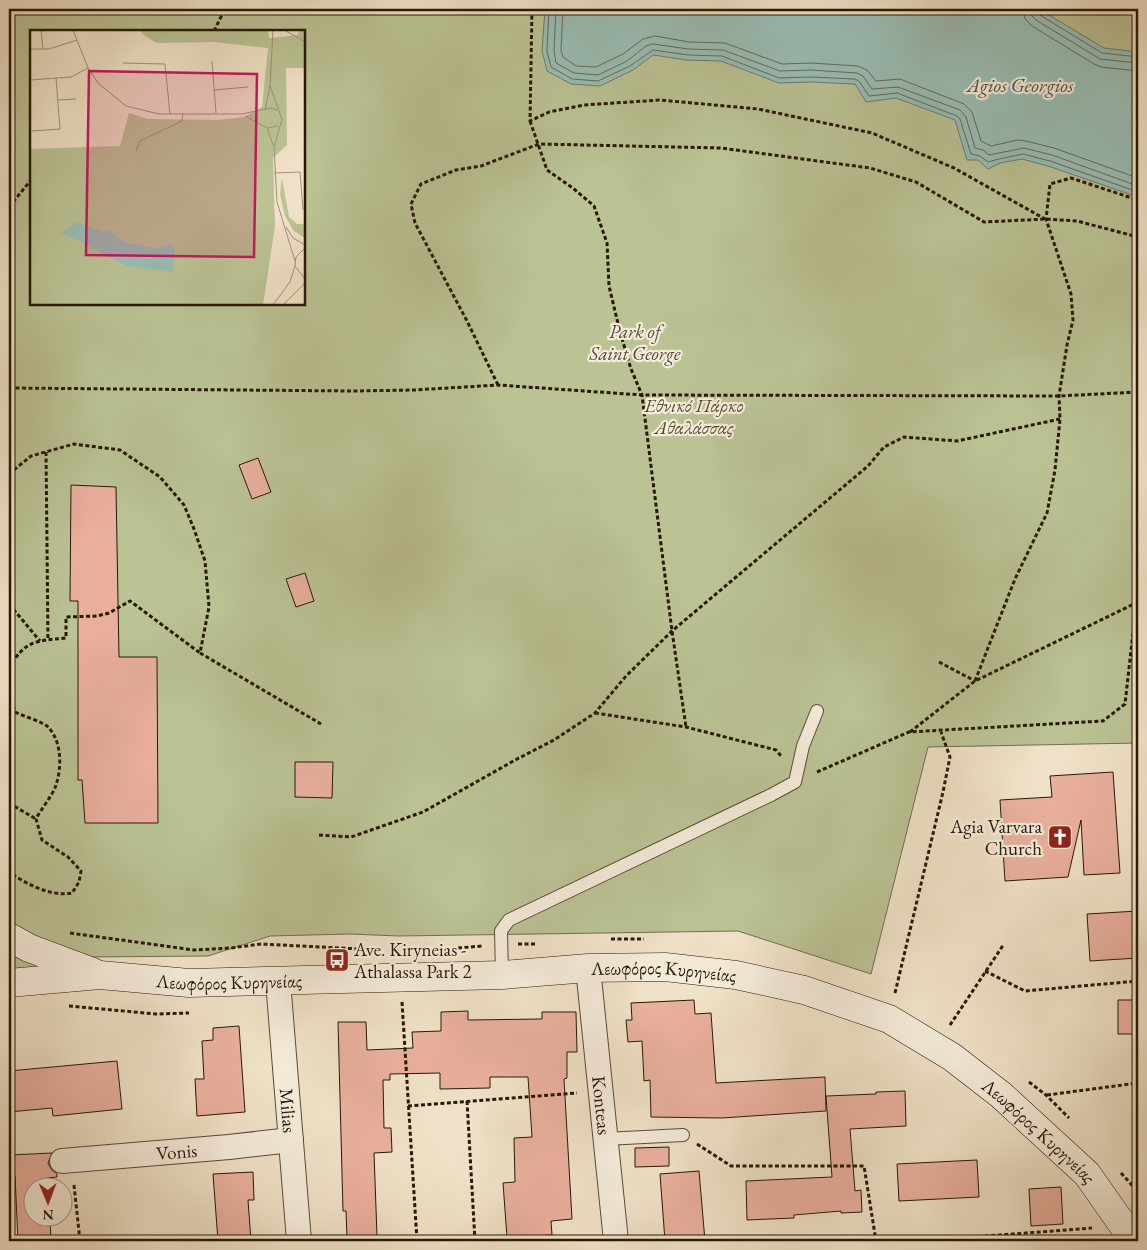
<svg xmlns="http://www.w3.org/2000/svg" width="1147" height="1250" font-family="'EB Garamond',serif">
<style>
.green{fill:#bbc395;stroke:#726e4e;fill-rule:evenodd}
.water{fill:#9abeb5;stroke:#6c7c6f}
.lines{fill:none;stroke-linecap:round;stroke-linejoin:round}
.shore{stroke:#616b5e;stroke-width:1}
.building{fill:#e9b09e;stroke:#281807}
.service-casing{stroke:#5a4a37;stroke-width:14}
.minor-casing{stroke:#5a4a37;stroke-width:26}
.secondary-casing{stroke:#281807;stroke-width:29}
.path{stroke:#281807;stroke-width:3;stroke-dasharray:4 2.5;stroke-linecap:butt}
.service{stroke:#f5ecdb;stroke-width:12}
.minor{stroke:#f5ecdb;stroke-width:24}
.secondary{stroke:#f5ecdb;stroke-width:28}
.labels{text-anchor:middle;stroke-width:4.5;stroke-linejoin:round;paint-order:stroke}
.park-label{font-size:19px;font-style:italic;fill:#544b32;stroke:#f5ecdb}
.poi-label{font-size:19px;fill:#281807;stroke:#f5ecdb;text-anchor:end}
.street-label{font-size:19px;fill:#281807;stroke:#f5ecdb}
.water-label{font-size:20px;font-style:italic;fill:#505244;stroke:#f5ecdb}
.inset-road{fill:none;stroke:#a0917b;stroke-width:1}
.view{fill:#c2185b;fill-opacity:0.15;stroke:#c2185b;stroke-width:2.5}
.inset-edge{fill:none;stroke:#281807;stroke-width:2.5}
</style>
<rect width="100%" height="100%" fill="#f0e2c8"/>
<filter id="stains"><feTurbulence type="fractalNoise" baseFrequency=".004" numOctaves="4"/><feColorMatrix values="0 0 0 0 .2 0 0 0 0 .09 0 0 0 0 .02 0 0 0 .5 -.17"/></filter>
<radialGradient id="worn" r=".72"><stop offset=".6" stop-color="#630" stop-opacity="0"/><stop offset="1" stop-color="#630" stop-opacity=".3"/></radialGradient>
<!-- green -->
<path class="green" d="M 9,9 L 1138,9 L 1138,743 L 928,747 L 871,974 L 738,931 L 398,936 L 350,934 L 270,936 L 208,956 L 87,957 L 9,1000 ZM 31,31 L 304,31 L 304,304 L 31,304 Z"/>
<!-- water -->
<path class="water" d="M 545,9 L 1039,9 L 1104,48 L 1138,52 L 1138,197 L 1048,166 L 1022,159 L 1000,163 L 988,169 L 978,160 L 967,160 L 955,120 L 896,98 L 866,102 L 855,84 L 811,82 L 779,83 L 721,61 L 687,60 L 653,55 L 633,70 L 600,86 L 571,84 L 547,71 L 542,51 Z"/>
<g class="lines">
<!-- shore -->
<path class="shore" d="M 549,9 L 547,51 L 551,67 L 572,79 L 598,81 L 630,66 L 653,50 L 688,55 L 722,56 L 779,78 L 811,77 L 855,79 L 859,81 L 869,96 L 897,93 L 957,116 L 960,119 L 971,154 L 980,156 L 988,162 L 999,159 L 1023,154 L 1050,161 L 1138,192
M 556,9 L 554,50 L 556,63 L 574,73 L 598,75 L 627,61 L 646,46 L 653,44 L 688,49 L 723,50 L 780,71 L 811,70 L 857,73 L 863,76 L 872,89 L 898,87 L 960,110 L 966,117 L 975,148 L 983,150 L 989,155 L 1024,148 L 1052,155 L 1138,186
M 563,9 L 561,50 L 563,57 L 576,66 L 596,67 L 623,54 L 643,39 L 655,36 L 689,42 L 725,43 L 782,64 L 811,63 L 858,66 L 867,70 L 876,81 L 900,79 L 964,104 L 972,112 L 981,141 L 991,146 L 1018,140 L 1026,141 L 1054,148 L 1138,178
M 1023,9 L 1025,19 L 1032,26 L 1094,64 L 1101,67 L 1138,71
M 1031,9 L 1032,16 L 1036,20 L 1100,59 L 1138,63
M 1037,9 L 1040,15 L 1102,53 L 1138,57"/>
</g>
<!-- building -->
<path class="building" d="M 258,458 L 271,492 L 252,499 L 239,465 Z
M 71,485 L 116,487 L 119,657 L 157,657 L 158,823 L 85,823 L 82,780 L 78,780 L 78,601 L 70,601 Z
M 305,573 L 314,601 L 296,607 L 286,579 Z
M 295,762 L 333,762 L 332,798 L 295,797 Z
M 1113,772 L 1120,873 L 1084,875 L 1081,820 L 1068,877 L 1005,881 L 1000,800 L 1052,797 L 1050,776 Z
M 1138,911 L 1138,958 L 1090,961 L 1087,914 Z
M 694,1000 L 695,1014 L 711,1013 L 716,1083 L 825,1077 L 826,1111 L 722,1118 L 651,1117 L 650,1080 L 644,1081 L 642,1041 L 628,1042 L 626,1020 L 632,1020 L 631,1003 Z
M 1118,1000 L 1138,1000 L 1138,1034 L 1118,1034 Z
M 468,1011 L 468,1020 L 542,1019 L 542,1012 L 576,1012 L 577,1052 L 567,1052 L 567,1078 L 564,1079 L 572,1219 L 551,1221 L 552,1235 L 507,1237 L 503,1183 L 515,1182 L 514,1138 L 532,1137 L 528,1077 L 490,1077 L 490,1088 L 440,1089 L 440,1073 L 390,1074 L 390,1080 L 383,1080 L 384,1128 L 391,1128 L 392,1152 L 374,1153 L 377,1236 L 347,1238 L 346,1211 L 343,1211 L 338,1022 L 366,1022 L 367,1050 L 413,1048 L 412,1032 L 441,1031 L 441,1012 Z
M 239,1026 L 245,1112 L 197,1116 L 195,1079 L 204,1079 L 202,1041 L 213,1040 L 213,1028 Z
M 117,1061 L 122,1109 L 53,1116 L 52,1108 L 9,1112 L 9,1071 Z
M 905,1091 L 906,1126 L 850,1129 L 855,1191 L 861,1190 L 862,1212 L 841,1213 L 841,1211 L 794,1215 L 794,1218 L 747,1220 L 746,1181 L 832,1177 L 826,1096 L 876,1094 L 876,1092 Z
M 669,1147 L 669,1166 L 635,1167 L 635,1148 Z
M 52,1153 L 48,1163 L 51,1169 L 57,1174 L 57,1177 L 47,1178 L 48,1188 L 32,1188 L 32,1218 L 50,1218 L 51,1241 L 18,1241 L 15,1176 L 9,1177 L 9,1155 Z
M 977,1160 L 979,1197 L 899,1201 L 897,1164 Z
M 699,1171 L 705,1241 L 665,1241 L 660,1174 Z
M 253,1172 L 254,1200 L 248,1200 L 251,1241 L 218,1241 L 213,1174 Z
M 1061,1187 L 1063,1224 L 1031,1226 L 1029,1189 Z"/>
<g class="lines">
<defs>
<path id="service" d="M 502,975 L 501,931 L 509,920 L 771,795 L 795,782 L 803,746 L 817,711
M 605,1139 L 683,1135"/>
<g id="minor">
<path id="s1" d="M 588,968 L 616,1241"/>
<path id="s2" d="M 278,981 L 299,1241"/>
<path id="s3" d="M 62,1161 L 229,1147 L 291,1140"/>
</g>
<g id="secondary">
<path d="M 9,937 L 29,948 L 93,972"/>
<path id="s4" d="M 9,983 L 100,975 L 189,983 L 502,975 L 588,968 L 665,967 L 736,975 L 804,990 L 889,1019 L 952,1057 L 1001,1095 L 1087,1174 L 1134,1241"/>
</g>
</defs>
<!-- service casing -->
<use href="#service" class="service-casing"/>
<!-- minor casing -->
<use href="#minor" class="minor-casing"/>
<!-- secondary casing -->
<use href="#secondary" class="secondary-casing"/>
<!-- path -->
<path class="path" d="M 532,9 L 530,121 L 549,112 L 584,105 L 660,100 L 758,109 L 872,133 L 954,168 L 1045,219
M 214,31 L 225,9
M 530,121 L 547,170 L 574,189 L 594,206 L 607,243 L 609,286 L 620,332 L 631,369 L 642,395 L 672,631 L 686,727
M 9,207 L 31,180
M 498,385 L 467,321 L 415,223 L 411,204 L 421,184 L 456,170 L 481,166 L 539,144 L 721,148 L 870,168 L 916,182 L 984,222 L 1046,219 L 1077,221 L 1138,237
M 9,388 L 354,391 L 414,390 L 498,385 L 642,395 L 1059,396 L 1138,392
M 46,452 L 48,640
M 9,474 L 31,456 L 74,444 L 120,450 L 160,477 L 184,505 L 194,529 L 205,561 L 209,607 L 200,653 L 321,724
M 9,597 L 14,610 L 40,641
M 939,662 L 975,681
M 9,669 C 24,640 36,641 66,638 L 66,617 L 97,616 L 109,613 L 130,601 L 200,653
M 975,681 L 1015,579 L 1047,513 L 1055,470 L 1060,419 L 1059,396 L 1067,345 L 1073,320 L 1071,294 L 1046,219 L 1050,184 L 1071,178 L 1138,200
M 9,693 L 15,712
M 595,713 L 686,727 L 776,750 L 781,756
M 9,714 L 15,712 C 23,716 40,721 47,726 C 62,740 62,767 56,785 C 53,795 41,809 36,819 L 42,840 L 68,857 L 81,871 L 79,882 L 72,893 C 51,897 26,884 9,872
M 910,732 L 975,681 L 1138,602
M 817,772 L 909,732 L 1103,721 L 1125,704 L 1138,588
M 9,803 L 36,819
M 319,835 L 351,837 L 423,812 L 517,759 L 554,740 L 595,713 L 626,676 L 672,631 L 868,466 L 884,447 L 904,437 L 957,441 L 1060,419
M 70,933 L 194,950 L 231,948 L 261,944 L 380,950
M 611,939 L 644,939
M 518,944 L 535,944
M 458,948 L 482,946
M 985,971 L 1025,991 L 1138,981
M 895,993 L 943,792 L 950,757 L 941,732
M 402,1002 L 417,1241
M 69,1006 L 156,1014 L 189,1013
M 950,1025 L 1004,944
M 1029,1082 L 1046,1095 L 1069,1118
M 1047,1095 L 1138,1083
M 467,1101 L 475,1241
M 408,1106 L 577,1093
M 697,1144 L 731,1166 L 864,1166 L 876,1241
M 1121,1173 L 1131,1184 L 1138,1197
M 74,1185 L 80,1241
M 920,1241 L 1092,1228"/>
<!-- service -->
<use href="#service" class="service"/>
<!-- minor -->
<use href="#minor" class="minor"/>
<!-- secondary -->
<use href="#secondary" class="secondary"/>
</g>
<!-- icons -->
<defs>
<symbol id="church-square" viewBox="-11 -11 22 22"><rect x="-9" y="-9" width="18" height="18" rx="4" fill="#8f2418" stroke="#f5ecdb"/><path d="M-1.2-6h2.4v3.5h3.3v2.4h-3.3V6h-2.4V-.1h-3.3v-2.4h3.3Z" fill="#fff"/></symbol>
<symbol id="bus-square" viewBox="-11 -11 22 22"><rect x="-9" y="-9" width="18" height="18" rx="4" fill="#8f2418" stroke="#f5ecdb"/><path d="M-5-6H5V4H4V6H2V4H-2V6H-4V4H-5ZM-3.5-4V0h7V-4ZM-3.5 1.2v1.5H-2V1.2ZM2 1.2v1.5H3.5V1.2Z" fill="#fff"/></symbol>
</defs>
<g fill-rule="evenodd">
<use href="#church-square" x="1046" y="823" width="28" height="28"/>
<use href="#bus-square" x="323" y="946" width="28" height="28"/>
</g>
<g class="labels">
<!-- park labels -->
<g class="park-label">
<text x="635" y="338">Park of<tspan x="635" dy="22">Saint George</tspan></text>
<text x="694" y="412">Εθνικό Πάρκο<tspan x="694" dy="22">Αθαλάσσας</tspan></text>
</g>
<!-- poi labels -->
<g class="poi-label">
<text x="1042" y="833">Agia Varvara<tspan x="1042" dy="22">Church</tspan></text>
<text x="354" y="956" text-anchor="start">Ave. Kiryneias -<tspan x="354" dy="22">Athalassa Park 2</tspan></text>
</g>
<!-- street labels -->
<g class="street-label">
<text dy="7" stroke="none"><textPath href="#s4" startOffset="656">Λεωφόρος Κυρηνείας</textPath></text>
<text dy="7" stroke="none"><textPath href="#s4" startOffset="221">Λεωφόρος Κυρηνείας</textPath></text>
<text dy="7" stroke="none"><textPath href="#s1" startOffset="138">Konteas</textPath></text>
<text dy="7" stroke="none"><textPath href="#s2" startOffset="130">Milias</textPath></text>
<text dy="7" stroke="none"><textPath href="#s4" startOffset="1076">Λεωφόρος Κυρηνείας</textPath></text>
<text dy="7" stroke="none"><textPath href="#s3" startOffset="115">Vonis</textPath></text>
</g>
<!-- water labels -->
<g class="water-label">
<text x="1020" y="92">Agios Georgios</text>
</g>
</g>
<!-- overview -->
<g transform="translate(30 30)">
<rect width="275" height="275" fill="#f0e2c8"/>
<path d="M 111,0 L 238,0 L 239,8 L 268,5 L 269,0 L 275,0 L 275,38 L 256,38 L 257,115 L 243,128 L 245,196 L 233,275 L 0,275 L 0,119 L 90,116 L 99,83 L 118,89 L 187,90 L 214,87 L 232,77 L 238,18 L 184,12 L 127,13 L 112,4 ZM 252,148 L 259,187 L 267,194 L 275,194 L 275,208 L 264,201 L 255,186 L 250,164 Z" fill="#bbc395"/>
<path d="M 46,192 L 75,202 L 80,200 L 85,207 L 99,213 L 128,218 L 141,214 L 145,219 L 143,242 L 96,236 L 47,209 L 31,204 Z" fill="#9abeb5"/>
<path class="inset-road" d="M 11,0 L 13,19M 43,0 L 58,38 L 68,53 L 96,76 L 129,84 L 212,84 L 240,78 L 247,80M 254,0 L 274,11M 0,19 L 19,19 L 47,10M 182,31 L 186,83M 93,33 L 135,34 L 140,84M 0,50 L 41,47 L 58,38M 240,56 L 252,89 L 244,117 L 247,172 L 265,231M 184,60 L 218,57M 28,70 L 46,69M 235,80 L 240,56 L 243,0M 215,86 L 237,98 L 248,96M 237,98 L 243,115M 2,101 L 30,99 L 26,48M 106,121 L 110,111 L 152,91 L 153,83M 244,143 L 270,142 L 273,180M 256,197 L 263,208 L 275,215M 275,218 L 266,227 L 265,236 L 275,249M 243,275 L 260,252 L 265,236M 253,275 L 275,253"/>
<path class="view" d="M 59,41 L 227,44 L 224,227 L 56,225 Z"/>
<rect width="275" height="275" class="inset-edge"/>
</g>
<!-- margin -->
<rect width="1147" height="1250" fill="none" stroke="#f0e2c8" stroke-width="30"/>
<rect x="10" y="10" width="1127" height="1230" fill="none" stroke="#281807" stroke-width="2.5"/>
<rect x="15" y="15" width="1117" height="1220" fill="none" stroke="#281807"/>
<!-- north arrow -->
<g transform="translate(48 1202) rotate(179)"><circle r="24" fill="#f5ecdb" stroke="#a39786"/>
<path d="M0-4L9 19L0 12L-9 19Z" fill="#8f2418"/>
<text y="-8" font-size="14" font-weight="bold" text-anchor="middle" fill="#281807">N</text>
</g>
<rect width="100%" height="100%" filter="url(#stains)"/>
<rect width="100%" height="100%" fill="url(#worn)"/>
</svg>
